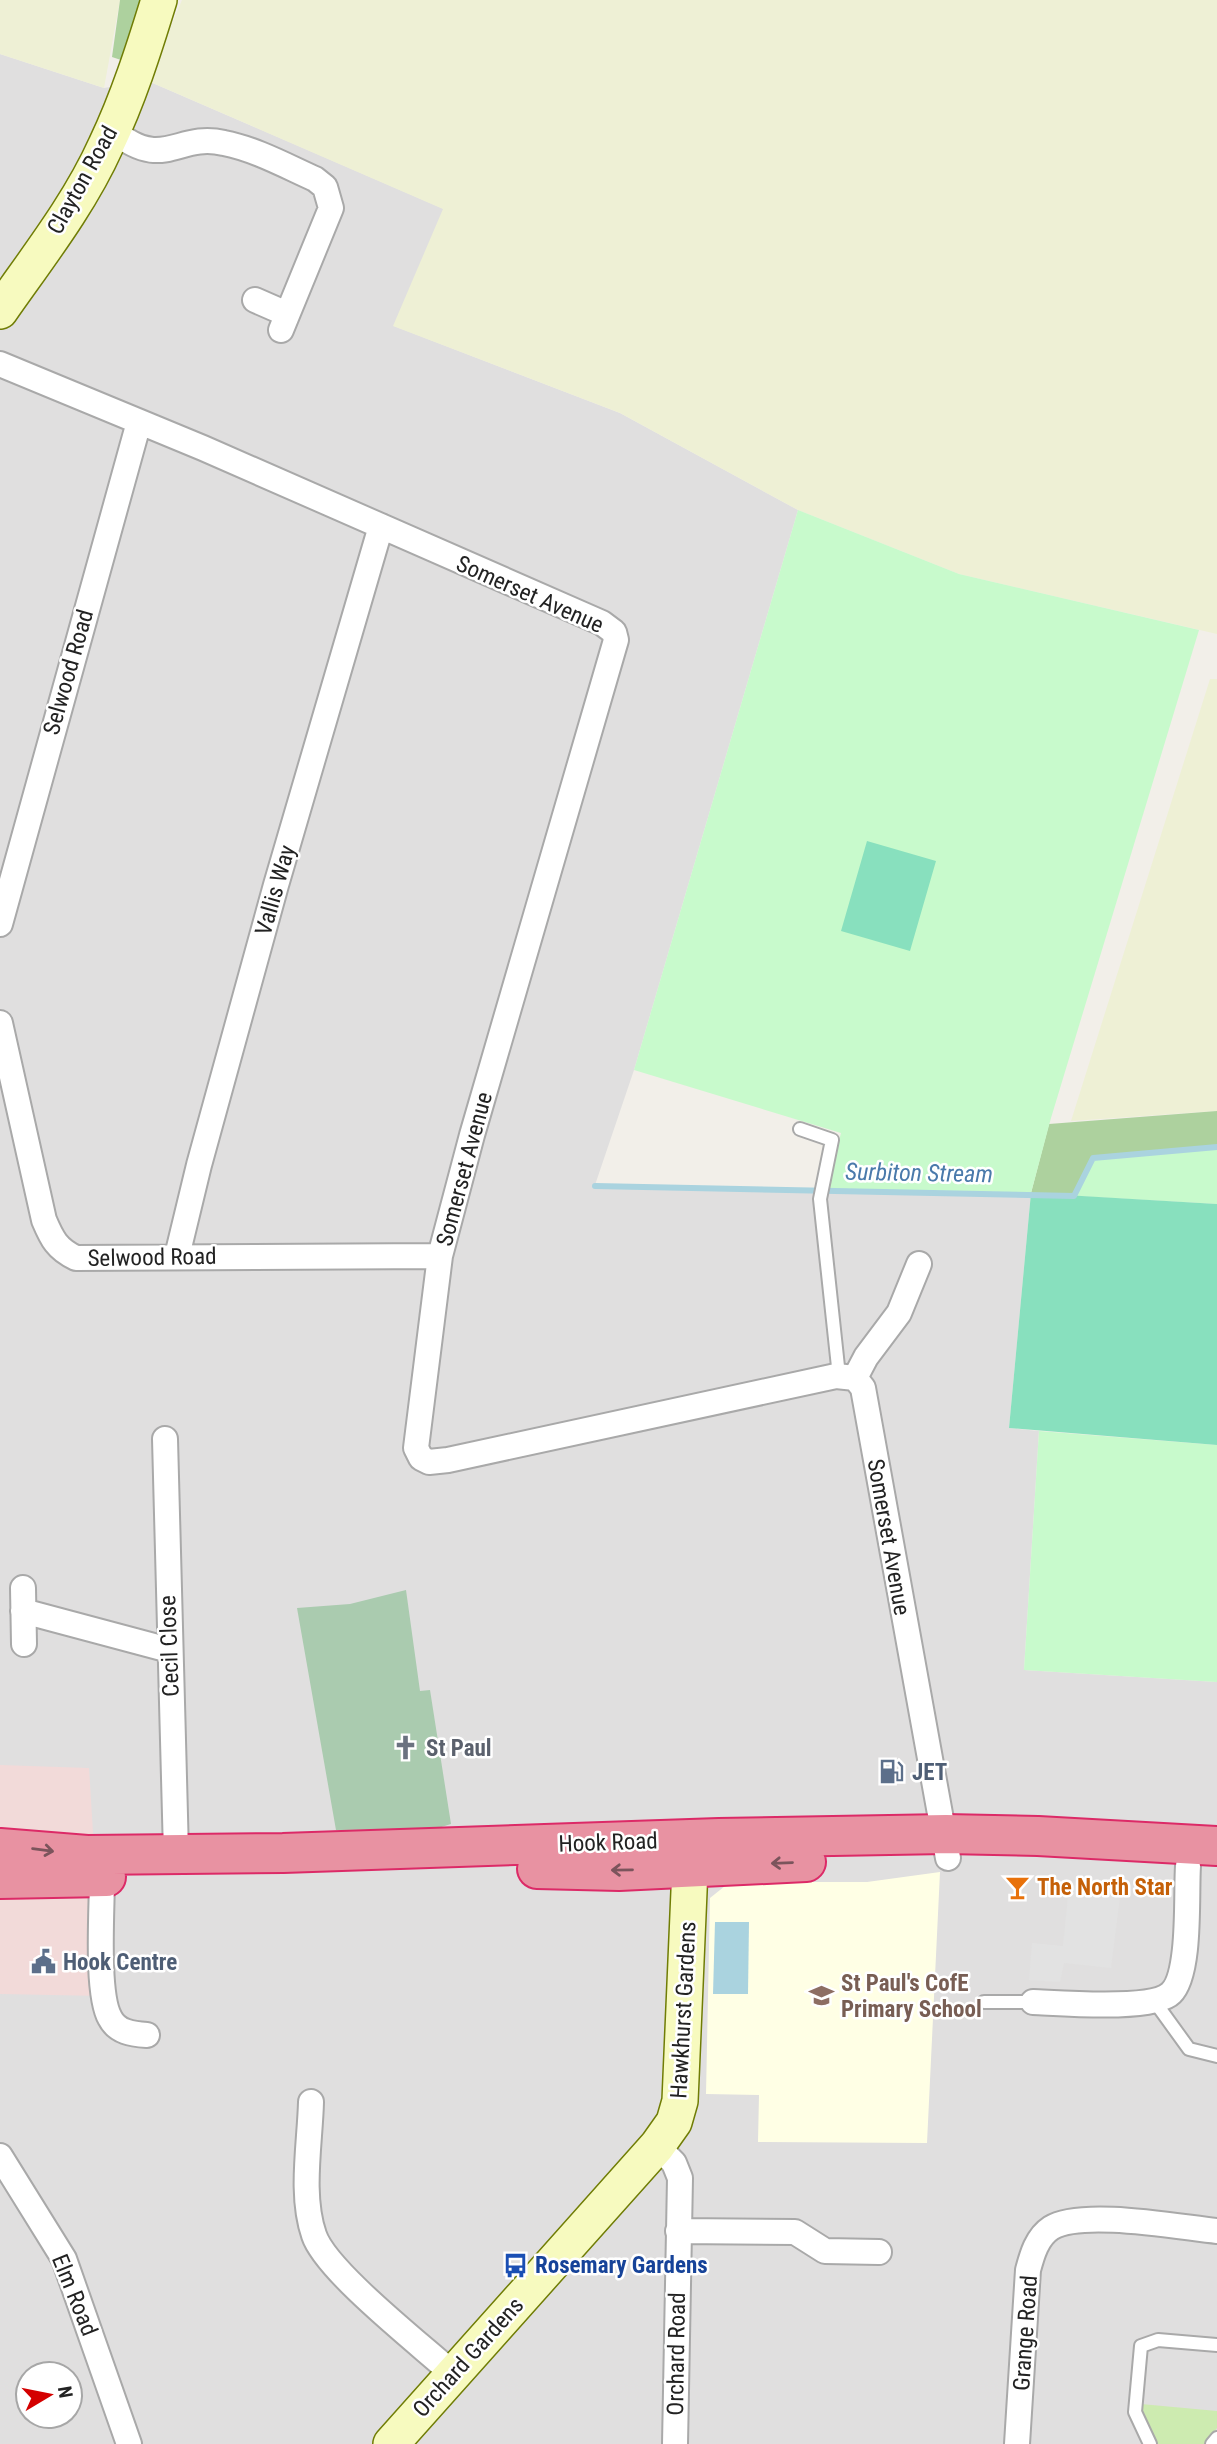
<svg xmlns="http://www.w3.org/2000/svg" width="1217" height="2444" font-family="'Roboto Condensed',sans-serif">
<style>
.residential{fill:#e0dfdf;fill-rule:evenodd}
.commercial{fill:#f2dad9}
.education{fill:#ffffe5}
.farmland{fill:#eef0d5}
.grass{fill:#cdebb0}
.forest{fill:#add19e}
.cemetery{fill:#aacbaf}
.park{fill:#c8facc}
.pitch{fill:#88e0be}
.parking{fill:#e2e2e2}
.water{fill:#aad3df}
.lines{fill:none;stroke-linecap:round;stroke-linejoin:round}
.stream{stroke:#aad3df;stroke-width:6}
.lane-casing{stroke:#a9a9a9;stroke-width:16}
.street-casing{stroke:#a9a9a9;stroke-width:28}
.secondary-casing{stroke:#707d05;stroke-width:38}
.highway-casing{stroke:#dc2a67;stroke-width:42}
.lane{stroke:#fff;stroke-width:12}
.street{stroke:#fff;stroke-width:24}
.secondary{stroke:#f7fabf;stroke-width:35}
.highway{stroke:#e892a2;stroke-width:38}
.oneway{stroke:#7b545c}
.labels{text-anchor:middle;stroke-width:5;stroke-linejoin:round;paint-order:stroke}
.street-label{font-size:23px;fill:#222;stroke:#fff}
.worship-label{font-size:23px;font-weight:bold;fill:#5b616d;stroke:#fff;text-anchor:start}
.service-label{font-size:23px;font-weight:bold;fill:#4e5e75;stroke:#fff;text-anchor:start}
.food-label{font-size:23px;font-weight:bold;fill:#c56008;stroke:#fff;text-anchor:start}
.education-label{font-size:23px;font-weight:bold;fill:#785e54;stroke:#fff;text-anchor:start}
.transit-label{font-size:23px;font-weight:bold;fill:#164399;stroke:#fff;text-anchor:start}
.water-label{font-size:24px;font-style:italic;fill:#4a7aab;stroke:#fff}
</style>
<rect width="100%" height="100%" fill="#f2efe9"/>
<!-- residential -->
<path class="residential" d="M 0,54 L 104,88 L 148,81 L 444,209 L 394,326 L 620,413 L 798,510 L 634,1070 L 595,1185 L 1031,1193 L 1009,1428 L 1039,1431 L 1024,1670 L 1217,1682 L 1217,2444 L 0,2444 ZM 28,2374 L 70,2374 L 70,2416 L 28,2416 Z"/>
<!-- commercial -->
<path class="commercial" d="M 0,1765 L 89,1768 L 103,1996 L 0,1994 Z"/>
<!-- education -->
<path class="education" d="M 940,1872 L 927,2143 L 758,2142 L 759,2095 L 706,2094 L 710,1898 L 730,1882 L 867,1882 Z"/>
<!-- farmland -->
<path class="farmland" d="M 0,0 L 120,0 L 104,88 L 0,54 Z
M 182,0 L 1217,0 L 1217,634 L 959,574 L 798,510 L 620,413 L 393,326 L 443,209 L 148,81 Z
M 1210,679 L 1217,679 L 1217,1111 L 1071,1121 Z"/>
<!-- grass -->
<path class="grass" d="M 1141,2404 L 1217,2411 L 1217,2428 L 1205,2444 L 1156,2444 L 1140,2412 Z"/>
<!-- forest -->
<path class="forest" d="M 120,0 L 142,0 L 124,61 L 112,57 Z
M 1217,1111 L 1217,1147 L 1092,1157 L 1076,1196 L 1031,1193 L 1049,1124 Z"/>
<!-- cemetery -->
<path class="cemetery" d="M 406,1590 L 420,1691 L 430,1690 L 451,1824 L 435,1829 L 336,1830 L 297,1608 L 350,1604 Z"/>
<!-- park -->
<path class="park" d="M 798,510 L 959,574 L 1199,630 L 1051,1118 L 1031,1193 L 826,1190 L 841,1133 L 634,1070 Z
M 1217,1147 L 1217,1204 L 1076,1196 L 1092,1157 Z
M 1039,1431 L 1217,1445 L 1217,1682 L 1024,1670 Z"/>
<!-- pitch -->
<path class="pitch" d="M 867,841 L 936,861 L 910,951 L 841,931 Z
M 1031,1193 L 1217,1204 L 1217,1445 L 1009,1428 Z"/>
<!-- parking -->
<path class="parking" d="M 1069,1885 L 1121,1889 L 1111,1968 L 1064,1963 L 1060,1982 L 1029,1980 L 1032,1943 L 1063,1946 Z"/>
<!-- water -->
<path class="water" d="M 715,1922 L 749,1922 L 748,1994 L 713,1994 Z"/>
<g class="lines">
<!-- stream -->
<path class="stream" d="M 595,1186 L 1074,1196 L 1093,1158 L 1217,1147"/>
<defs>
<path id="lane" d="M 800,1129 L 832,1140 L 820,1199 L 839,1376
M 984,2002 L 1033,2002
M 1155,2002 L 1189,2049 L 1217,2056
M 1150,2444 L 1135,2412 L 1141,2346 L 1158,2340 L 1217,2345
M 1212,2444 L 1217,2438"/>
<path id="street" d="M 112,130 C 165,173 176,132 224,143 C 255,149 286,166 315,179 L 325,187 L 331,208 L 281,330
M 255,300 L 287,314
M 0,364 L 203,448 L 602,623 L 614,632 L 616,640 L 472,1135 L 440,1256 L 416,1448 L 421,1458 L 429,1462 L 448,1460 L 836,1376 L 855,1378 L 863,1388 L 948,1858
M 0,924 L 139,422
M 0,1023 L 44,1220 C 52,1239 57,1249 76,1258 L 440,1256
M 177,1256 L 199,1165 L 276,885 L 381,526
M 855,1378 L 866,1357 L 899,1313 L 919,1264
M 165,1439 L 176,1853
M 23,1588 L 24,1644
M 23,1611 L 169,1650
M 102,1878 C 102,1908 96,1994 110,2018 C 117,2032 132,2034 147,2035
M 1033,2002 C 1061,2003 1153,2011 1171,1993 C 1191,1974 1186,1894 1188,1866
M 311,2102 C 310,2143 300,2195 314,2235 C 326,2271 421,2345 453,2374
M 657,2146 L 674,2163 L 680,2178 L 675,2444
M 0,2156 L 64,2259 L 129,2444
M 678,2231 L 795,2232 L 825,2251 L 879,2252
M 1017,2444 L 1028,2270 C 1032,2255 1037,2237 1051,2228 C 1082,2209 1178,2227 1217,2231"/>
<path id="secondary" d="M 0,311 C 37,258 79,205 106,145 C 128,99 144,49 159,0
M 391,2444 L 657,2146 L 674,2122 L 680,2101 L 690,1868"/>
<path id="highway" d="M 0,1848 L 87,1855 L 283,1853 L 719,1838 L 946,1834 L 1038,1836 L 1217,1846
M 537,1869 L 619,1871 L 806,1862
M 0,1879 L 106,1877"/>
</defs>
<!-- lane casing -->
<use href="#lane" class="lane-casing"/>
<!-- street casing -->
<use href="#street" class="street-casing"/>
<!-- secondary casing -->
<use href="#secondary" class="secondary-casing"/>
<!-- highway casing -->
<use href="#highway" class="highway-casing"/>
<!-- lane -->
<use href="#lane" class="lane"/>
<!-- street -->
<use href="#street" class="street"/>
<!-- secondary -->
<use href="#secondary" class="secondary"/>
<!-- highway -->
<use href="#highway" class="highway"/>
</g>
<!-- one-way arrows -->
<defs><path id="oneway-shaft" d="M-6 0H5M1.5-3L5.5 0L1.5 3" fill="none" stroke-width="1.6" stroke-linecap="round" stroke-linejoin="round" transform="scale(1.75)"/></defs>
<g class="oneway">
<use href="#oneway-shaft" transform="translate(43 1850) rotate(7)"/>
<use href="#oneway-shaft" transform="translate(782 1863) rotate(178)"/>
<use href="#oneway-shaft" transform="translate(622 1870) rotate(179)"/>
</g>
<!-- icons -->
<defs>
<symbol id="church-bare" viewBox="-9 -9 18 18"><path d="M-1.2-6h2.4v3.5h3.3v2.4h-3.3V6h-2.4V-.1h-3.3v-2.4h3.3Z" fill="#6b7280" stroke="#fff" stroke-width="2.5" paint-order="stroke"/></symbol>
<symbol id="fuel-bare" viewBox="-9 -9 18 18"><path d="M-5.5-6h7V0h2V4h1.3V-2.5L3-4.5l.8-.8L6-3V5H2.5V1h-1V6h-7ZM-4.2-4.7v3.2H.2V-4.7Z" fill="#5c6f8a" stroke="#fff" stroke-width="2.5" paint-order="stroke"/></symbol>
<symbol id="bar-bare" viewBox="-9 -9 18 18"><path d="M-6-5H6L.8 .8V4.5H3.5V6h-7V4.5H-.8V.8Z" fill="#e8710a" stroke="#fff" stroke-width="2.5" paint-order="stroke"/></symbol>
<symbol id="civic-bare" viewBox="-9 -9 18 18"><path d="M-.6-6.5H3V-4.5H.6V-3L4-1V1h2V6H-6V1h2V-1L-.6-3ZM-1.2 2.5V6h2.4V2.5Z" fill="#5c6f8a" stroke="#fff" stroke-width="2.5" paint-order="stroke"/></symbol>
<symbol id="school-bare" viewBox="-9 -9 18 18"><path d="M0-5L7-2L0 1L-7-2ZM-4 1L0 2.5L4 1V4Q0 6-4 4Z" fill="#8d6e63" stroke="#fff" stroke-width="2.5" paint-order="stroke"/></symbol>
<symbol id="bus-bare" viewBox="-9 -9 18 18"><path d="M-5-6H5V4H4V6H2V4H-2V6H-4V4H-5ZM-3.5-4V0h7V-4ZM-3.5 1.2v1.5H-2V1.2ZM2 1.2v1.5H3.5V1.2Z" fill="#1a4fb4" stroke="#fff" stroke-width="2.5" paint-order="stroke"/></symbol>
</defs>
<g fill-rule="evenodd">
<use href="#church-bare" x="388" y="1730" width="35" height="35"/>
<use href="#fuel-bare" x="874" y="1754" width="35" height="35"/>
<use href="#bar-bare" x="1000" y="1870" width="35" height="35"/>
<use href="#civic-bare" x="26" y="1944" width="35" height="35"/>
<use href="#school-bare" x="804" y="1978" width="35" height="35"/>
<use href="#bus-bare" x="498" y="2248" width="35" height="35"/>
</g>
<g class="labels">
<!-- street labels -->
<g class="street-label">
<text transform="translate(82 180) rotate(-61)" y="8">Clayton Road</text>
<text transform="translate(530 594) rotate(24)" y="8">Somerset Avenue</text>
<text transform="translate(68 672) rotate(-74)" y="8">Selwood Road</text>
<text transform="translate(275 890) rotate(-74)" y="8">Vallis Way</text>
<text transform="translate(464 1169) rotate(-75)" y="8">Somerset Avenue</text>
<text transform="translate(152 1257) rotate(-1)" y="8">Selwood Road</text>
<text transform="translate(889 1537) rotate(80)" y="8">Somerset Avenue</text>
<text transform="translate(169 1646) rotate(-92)" y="8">Cecil Close</text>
<text transform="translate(608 1842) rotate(-2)" y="8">Hook Road</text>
<text transform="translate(683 2010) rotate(-87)" y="8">Hawkhurst Gardens</text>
<text transform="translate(75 2295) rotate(68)" y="8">Elm Road</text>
<text transform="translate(1025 2333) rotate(-86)" y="8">Grange Road</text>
<text transform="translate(676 2354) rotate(-89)" y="8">Orchard Road</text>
<text transform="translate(468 2357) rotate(-48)" y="8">Orchard Gardens</text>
</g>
<!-- worship labels -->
<g class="worship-label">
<text x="426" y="1756">St Paul</text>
</g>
<!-- service labels -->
<g class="service-label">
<text x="912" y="1780">JET</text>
<text x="63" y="1970">Hook Centre</text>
</g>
<!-- food labels -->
<g class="food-label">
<text x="1037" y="1895">The North Star</text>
</g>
<!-- education labels -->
<g class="education-label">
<text x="841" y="1991">St Paul's CofE<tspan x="841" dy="26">Primary School</tspan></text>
</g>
<!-- transit labels -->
<g class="transit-label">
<text x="535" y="2273">Rosemary Gardens</text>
</g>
<!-- water labels -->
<g class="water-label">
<text transform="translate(919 1173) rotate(1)" y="8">Surbiton Stream</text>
</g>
</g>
<!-- north arrow -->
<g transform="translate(49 2395) rotate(80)"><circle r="33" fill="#ffffff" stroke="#a7a7a7" stroke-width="2"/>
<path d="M0-5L12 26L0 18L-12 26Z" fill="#d40000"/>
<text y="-10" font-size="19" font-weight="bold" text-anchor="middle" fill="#222222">N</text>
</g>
</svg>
